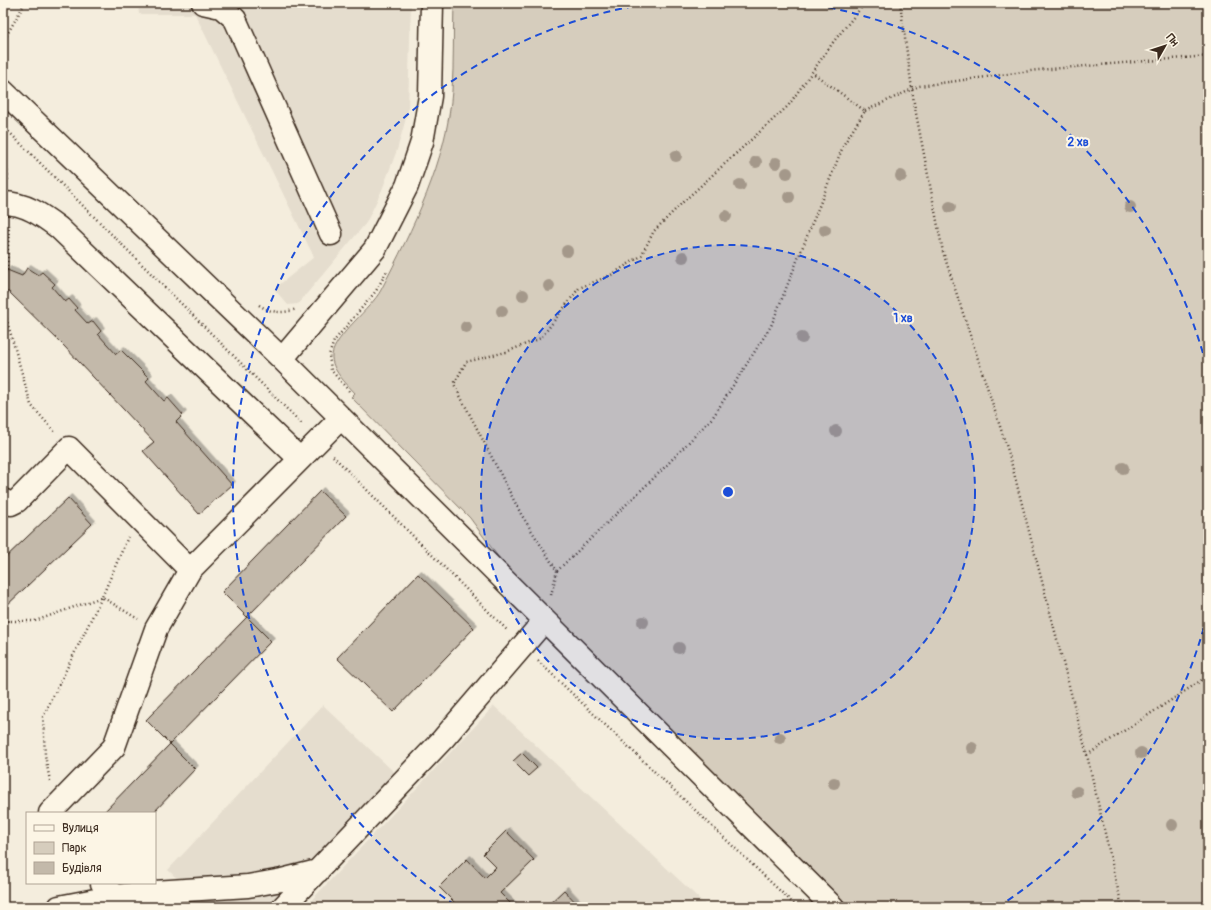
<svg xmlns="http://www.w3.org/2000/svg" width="1211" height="910" font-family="Pangolin,sans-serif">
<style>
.built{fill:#e5ddce}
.green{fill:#d6cdbd;stroke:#887c6e}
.building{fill:#c3b9aa;stroke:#3b2a1e;filter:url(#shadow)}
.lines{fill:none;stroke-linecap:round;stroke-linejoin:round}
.minor-casing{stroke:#3b2a1e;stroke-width:25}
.path{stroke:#3b2a1e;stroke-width:2.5;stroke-dasharray:1 3;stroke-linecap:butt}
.minor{stroke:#fcf5e5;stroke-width:22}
.tree{fill:#a4988a}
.ring{fill:none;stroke:#1d4ed8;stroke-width:2;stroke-dasharray:7 5}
.centre{fill:#1d4ed8;stroke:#fcf5e5;stroke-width:2}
.ring-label{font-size:12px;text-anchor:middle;font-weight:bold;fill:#1d4ed8;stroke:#fcf5e5;stroke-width:4;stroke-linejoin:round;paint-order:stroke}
</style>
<defs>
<filter id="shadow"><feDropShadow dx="3.5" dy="-3.5" stdDeviation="0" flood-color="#0004"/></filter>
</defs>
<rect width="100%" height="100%" fill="#f4eddd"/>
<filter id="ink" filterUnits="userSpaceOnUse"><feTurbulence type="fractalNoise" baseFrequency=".025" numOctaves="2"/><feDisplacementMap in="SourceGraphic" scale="8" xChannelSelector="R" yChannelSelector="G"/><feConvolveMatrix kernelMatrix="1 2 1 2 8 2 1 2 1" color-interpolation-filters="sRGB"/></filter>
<g filter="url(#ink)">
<!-- built -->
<path class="built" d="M 138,3 L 278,3 L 281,10 L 301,3 L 411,3 L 408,111 L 397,150 L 382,190 L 366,223 L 298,304 L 288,305 L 274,289 L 314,257 L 195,14 L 139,14 Z
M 323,705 L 396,774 L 272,907 L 207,907 L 168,870 Z
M 494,706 L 708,907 L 305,907 Z"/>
<!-- green -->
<path class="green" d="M 454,3 L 1208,3 L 1208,907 L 850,907 L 507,569 L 470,518 L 351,397 L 355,393 C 346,383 331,370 332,355 C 335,335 371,309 381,290 C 413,228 447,161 452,91 C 454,62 453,32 454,3 Z"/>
<!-- building -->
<path class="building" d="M 27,268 L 38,275 L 42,272 L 55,284 L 52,287 L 65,302 L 69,299 L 77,308 L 75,310 L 88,324 L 93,321 L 101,331 L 98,334 L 116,354 L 121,350 L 149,378 L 146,381 L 164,401 L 168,398 L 183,415 L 176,422 L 232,485 L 199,514 L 143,451 L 154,442 L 64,346 L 9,292 L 3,291 L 3,279 L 7,270 L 22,276 Z
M 320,491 L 346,516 L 247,617 L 222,592 Z
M 68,498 L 92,524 L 3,609 L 3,560 Z
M 418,574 L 474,628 L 393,712 L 337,658 Z
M 247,617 L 271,641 L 170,744 L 146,720 Z
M 170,744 L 195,769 L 153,813 L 103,813 Z
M 522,753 L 537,768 L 528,776 L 513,761 Z
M 506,831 L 534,860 L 500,893 L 514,907 L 455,907 L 457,905 L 439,887 L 467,859 L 485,878 L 496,867 L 483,854 Z
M 564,890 L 580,907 L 546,907 Z"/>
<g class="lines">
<defs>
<path id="minor" d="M 203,3 L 221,7 L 235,19 L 331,234
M 3,91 L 282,359 L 833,907
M 3,203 C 25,203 42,215 59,228 L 300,459
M 282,359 L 375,249 L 407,186 L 422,142 L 430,96 L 432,3
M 3,500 L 11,504 L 17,501 L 69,448 L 190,570 L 341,418
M 50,813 L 114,747 L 156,629 L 190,570
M 102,883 L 116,896 L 154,892 L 171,907
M 154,892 L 248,886 L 282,880 L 318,871
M 59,907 L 116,896 L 109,904
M 283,907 L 443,739 L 544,621"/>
</defs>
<!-- minor casing -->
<use href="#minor" class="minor-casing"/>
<!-- path -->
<path class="path" d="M 900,3 L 914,103 L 943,252 L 1009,454 L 1087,755 L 1122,907
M 3,51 L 5,38 L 25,3
M 865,111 L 919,86 L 1038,70 L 1208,56
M 3,126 L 303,425
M 4,127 L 8,182
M 7,270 L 9,225
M 259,305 C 271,313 283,314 296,309
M 3,307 L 31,405 L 55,432
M 349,391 L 331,370 L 329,355 L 334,341 L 376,291 L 388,269
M 333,456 L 508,631
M 557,571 L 658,474 L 713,417 L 771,326 L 844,144 L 865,111 L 813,73
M 551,595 L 557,571 L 521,514 L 454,384 L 466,362 L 506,352 L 541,338 L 579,288 L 611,275 L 641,256 L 654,231 L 683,202 L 788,106 L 834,41 L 865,3
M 3,621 L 35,621 L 102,597 L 128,537
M 538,661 L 797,907
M 1087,755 L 1208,676
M 50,781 L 45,755 L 43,717 L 102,597 L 138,619"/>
<!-- minor -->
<use href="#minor" class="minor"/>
</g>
<!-- trees -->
<g class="tree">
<circle cx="676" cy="156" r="6"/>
<circle cx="756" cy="162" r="6"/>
<circle cx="776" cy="163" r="6"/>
<circle cx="787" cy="173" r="6"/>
<circle cx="901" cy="176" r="6"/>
<circle cx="740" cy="185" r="6"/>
<circle cx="789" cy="197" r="6"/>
<circle cx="950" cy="207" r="6"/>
<circle cx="1130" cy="207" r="6"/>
<circle cx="726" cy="216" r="6"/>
<circle cx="825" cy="230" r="6"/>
<circle cx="567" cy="251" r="6"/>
<circle cx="683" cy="257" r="6"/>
<circle cx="549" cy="286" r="6"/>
<circle cx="523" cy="295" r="6"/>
<circle cx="502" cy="311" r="6"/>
<circle cx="466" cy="327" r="6"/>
<circle cx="802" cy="338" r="6"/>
<circle cx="836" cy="431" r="6"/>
<circle cx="1123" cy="468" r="6"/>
<circle cx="643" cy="622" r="6"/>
<circle cx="679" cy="648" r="6"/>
<circle cx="780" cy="738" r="6"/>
<circle cx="972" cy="748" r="6"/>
<circle cx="1141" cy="753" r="6"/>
<circle cx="834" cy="783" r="6"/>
<circle cx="1077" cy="792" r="6"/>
<circle cx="1172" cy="825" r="6"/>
</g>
</g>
<!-- distance rings -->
<circle cx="728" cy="492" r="247" fill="#1d4ed8" fill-opacity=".12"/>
<g class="ring">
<circle cx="728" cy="492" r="247"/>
<path d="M1207 616A495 495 0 0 1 1001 905M455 905A495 495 0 0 1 651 3M805 3A495 495 0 0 1 1207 368"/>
</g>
<circle cx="728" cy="492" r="6" class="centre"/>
<g class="ring-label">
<text x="1078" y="146">2 хв</text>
<text x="903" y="322">1 хв</text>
</g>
<!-- margin -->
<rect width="1211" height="910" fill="none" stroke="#fcf5e5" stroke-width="16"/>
<rect x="8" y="8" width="1195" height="894" fill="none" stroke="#3b2a1e" stroke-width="1.5" filter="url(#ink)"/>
<!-- legend -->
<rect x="26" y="812" width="130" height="72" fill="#fcf5e5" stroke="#afa495"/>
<rect x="34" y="825" width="20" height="6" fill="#fcf5e5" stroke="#afa495"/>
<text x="62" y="832" font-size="12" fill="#3b2a1e">Вулиця</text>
<rect x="34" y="842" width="20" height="12" fill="#d6cdbd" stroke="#afa495"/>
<text x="62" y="852" font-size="12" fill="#3b2a1e">Парк</text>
<rect x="34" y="862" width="20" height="12" fill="#c3b9aa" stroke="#afa495"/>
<text x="62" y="872" font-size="12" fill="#3b2a1e">Будівля</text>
<!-- north arrow -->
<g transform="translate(1165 46) rotate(51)" stroke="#fcf5e5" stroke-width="3" paint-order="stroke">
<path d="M0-3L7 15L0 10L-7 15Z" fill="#3b2a1e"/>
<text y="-6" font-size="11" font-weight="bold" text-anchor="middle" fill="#3b2a1e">Пн</text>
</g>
</svg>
